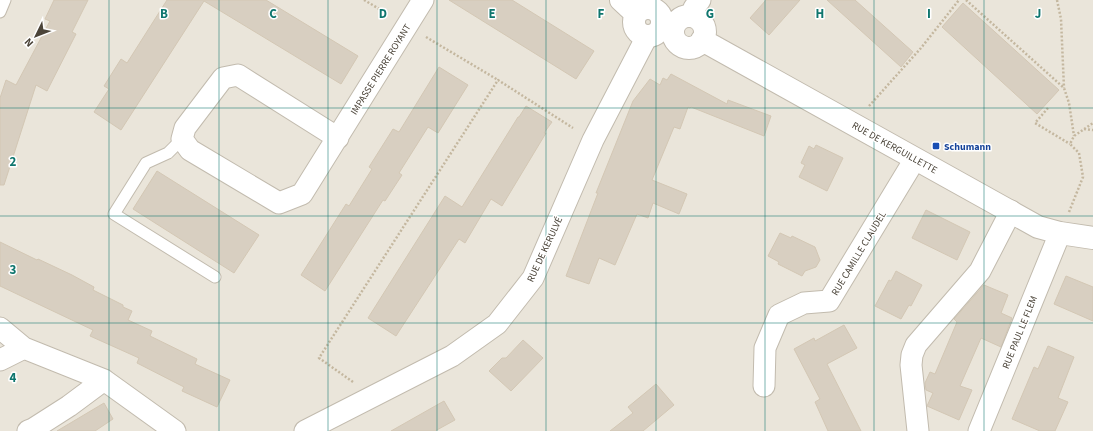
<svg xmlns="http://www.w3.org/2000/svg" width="1093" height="431" font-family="'Source Sans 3',sans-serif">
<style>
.residential{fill:#eae5da}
.building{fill:#d8cfc1;stroke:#d3c7b4}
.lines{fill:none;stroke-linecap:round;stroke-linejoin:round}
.service-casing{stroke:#c2bbae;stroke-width:13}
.minor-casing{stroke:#c2bbae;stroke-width:23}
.tertiary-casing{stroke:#c2bbae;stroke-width:24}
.path{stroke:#c4b79f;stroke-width:2.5;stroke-dasharray:2 2;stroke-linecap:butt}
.service{stroke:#fff;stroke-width:11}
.minor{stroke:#fff;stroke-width:21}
.tertiary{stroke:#fff;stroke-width:22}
.grid{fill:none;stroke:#0f766e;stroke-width:1;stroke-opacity:0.55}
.transit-dot{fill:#1a4fb4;stroke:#fff;stroke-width:1.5}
.labels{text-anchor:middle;stroke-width:3;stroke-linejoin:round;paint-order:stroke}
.street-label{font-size:10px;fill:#4b4439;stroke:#fff}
.transit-label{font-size:10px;font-weight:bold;fill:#164399;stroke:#fff;text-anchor:start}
.grid-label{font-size:13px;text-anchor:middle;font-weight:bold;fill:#0f766e;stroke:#fff;stroke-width:3;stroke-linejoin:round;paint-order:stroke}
</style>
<rect width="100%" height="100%" fill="#f6f3ec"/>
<!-- residential -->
<path class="residential" d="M 0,0 L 1093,0 L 1093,431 L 0,431 Z"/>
<!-- building -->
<path class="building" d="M 54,0 L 88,0 L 72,32 L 76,34 L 47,91 L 36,85 L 4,185 L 0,185 L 0,98 L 6,80 L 16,85 L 50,21 L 45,19 Z
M 167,0 L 266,0 L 358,56 L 341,84 L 204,1 L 121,130 L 94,112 L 109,89 L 104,86 L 121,59 L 127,63 Z
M 449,0 L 512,0 L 594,51 L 576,79 Z
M 766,0 L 800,0 L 769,35 L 750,18 Z
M 827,0 L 855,0 L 913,52 L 901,67 Z
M 963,3 L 1059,90 L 1037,114 L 942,27 Z
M 439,67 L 468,85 L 438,133 L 428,127 L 399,173 L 402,175 L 385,201 L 383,200 L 325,291 L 301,275 L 346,204 L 349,206 L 372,169 L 369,167 L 393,129 L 399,132 Z
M 671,74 L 727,104 L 728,100 L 771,116 L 764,136 L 691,107 L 690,108 L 688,107 L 680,129 L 674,127 L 652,180 L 687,194 L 679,214 L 653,203 L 648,218 L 637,214 L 615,265 L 599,258 L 589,284 L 566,276 L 598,193 L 596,193 L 633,101 L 650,79 L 660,85 L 663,78 L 667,80 Z
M 526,106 L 552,122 L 544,133 L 546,133 L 502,206 L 491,199 L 465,243 L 459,239 L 396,336 L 368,318 L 445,196 L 462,207 L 518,117 L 519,117 Z
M 816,145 L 843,158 L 827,191 L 799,177 L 805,165 L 801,163 L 809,146 L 814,149 Z
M 157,171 L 259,235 L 234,273 L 133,209 Z
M 926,210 L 970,232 L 957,260 L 912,238 Z
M 780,233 L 791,238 L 792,236 L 815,247 L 820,260 L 816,267 L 805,271 L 802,276 L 778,264 L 779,262 L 768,256 Z
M 0,242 L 37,260 L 38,259 L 72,275 L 94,287 L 93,290 L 123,305 L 123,307 L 132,311 L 128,320 L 152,331 L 150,336 L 197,359 L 195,364 L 230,380 L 217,407 L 182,391 L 184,387 L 137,363 L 139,358 L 90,336 L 93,330 L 0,286 Z
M 896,271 L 922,285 L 911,306 L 909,305 L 901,319 L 875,306 L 889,280 L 891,281 Z
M 1066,276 L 1093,287 L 1093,321 L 1054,304 Z
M 984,285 L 1008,295 L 1001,313 L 1012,318 L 1001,347 L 981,338 L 960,386 L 972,390 L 959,420 L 927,406 L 933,393 L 926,390 L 925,383 L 930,372 L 935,374 L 957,322 L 954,319 Z
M 844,325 L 857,348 L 827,364 L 861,431 L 828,431 L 815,402 L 820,399 L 794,349 L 814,338 L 815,341 Z
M 523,340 L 543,358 L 511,391 L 489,371 L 502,358 L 506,358 Z
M 1048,346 L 1074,357 L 1058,398 L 1068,402 L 1055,431 L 1040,431 L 1012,419 L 1034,367 L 1038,369 Z
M 656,384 L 674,405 L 643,431 L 610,431 L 633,413 L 628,407 Z
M 444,401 L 455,420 L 435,431 L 391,431 Z
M 104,403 L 113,419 L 95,431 L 57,431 Z"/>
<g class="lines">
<defs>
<path id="service" d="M 0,12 L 5,0
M 182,139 L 168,153 L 146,163 L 114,214 L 215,277"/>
<path id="minor" d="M 692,16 L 694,8 L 700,0
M 338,138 L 238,75 L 223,78 L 185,128 L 182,139 L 190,150 L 279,203 L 302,194 L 423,0
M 0,328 L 24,348 L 104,380 L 175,431
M 0,360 L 24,348
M 764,386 L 765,348 L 779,315 L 804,303 L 829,301 L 915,159
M 28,431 L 33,429 L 69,406 L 104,380
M 305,431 L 452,356 L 497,324 L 533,278 L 593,140 L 644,42 L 644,36
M 918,431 L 911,365 L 912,355 L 916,345 L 980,271 L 1011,211
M 979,431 L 1060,233"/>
<path id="tertiary" d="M 621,0 L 636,14
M634 22a14 14 0 1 1 28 0a14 14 0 1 1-28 0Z
M673 32a16 16 0 1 1 32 0a16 16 0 1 1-32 0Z
M 702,40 L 1038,227 L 1060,233 L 1093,238"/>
</defs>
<!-- service casing -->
<use href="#service" class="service-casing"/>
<!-- minor casing -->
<use href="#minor" class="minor-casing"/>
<!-- tertiary casing -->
<use href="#tertiary" class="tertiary-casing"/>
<!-- path -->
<path class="path" d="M 364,0 L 388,14
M 966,0 L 1064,88 L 1069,103 L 1074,136
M 1057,0 L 1061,19 L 1064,88
M 426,37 L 498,80
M 869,106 L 921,48 L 959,0
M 1048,108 L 1035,123 L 1070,144
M 1084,129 L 1093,130
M 1069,212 L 1083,177 L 1079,153 L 1070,144 L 1074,136 L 1093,123
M 353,382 L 319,358 L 498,80 L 573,128"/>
<!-- service -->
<use href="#service" class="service"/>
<!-- minor -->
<use href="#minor" class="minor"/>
<!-- tertiary -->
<use href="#tertiary" class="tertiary"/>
</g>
<!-- grid -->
<path class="grid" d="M 109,0 L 109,431M 219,0 L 219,431M 328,0 L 328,431M 437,0 L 437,431M 546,0 L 546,431M 656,0 L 656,431M 765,0 L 765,431M 874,0 L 874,431M 984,0 L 984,431M 0,108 L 1093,108M 0,216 L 1093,216M 0,323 L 1093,323"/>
<!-- markers -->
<rect class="transit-dot" x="932" y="142" width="8" height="8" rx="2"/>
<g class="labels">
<!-- street labels -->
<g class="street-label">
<text transform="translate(380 69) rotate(-58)" y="4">IMPASSE PIERRE ROYANT</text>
<text transform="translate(895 147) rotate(29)" y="4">RUE DE KERGUILLETTE</text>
<text transform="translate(544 249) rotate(-65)" y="4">RUE DE KERULVÉ</text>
<text transform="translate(858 253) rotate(-59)" y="4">RUE CAMILLE CLAUDEL</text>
<text transform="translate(1019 332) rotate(-68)" y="4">RUE PAUL LE FLEM</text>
</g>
<!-- transit labels -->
<g class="transit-label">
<text x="944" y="150">Schumann</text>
</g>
</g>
<g class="grid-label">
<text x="164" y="18">B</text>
<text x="273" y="18">C</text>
<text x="383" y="18">D</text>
<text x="492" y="18">E</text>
<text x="601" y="18">F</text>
<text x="710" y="18">G</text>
<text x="820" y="18">H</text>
<text x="929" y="18">I</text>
<text x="1038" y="18">J</text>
<text x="13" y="166">2</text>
<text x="13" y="274">3</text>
<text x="13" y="382">4</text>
</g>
<!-- north arrow -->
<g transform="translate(36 36) rotate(227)" stroke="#ffffff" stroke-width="3" paint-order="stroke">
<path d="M0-3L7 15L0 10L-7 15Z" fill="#4b4439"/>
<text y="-6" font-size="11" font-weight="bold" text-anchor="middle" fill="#4b4439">N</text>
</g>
</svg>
